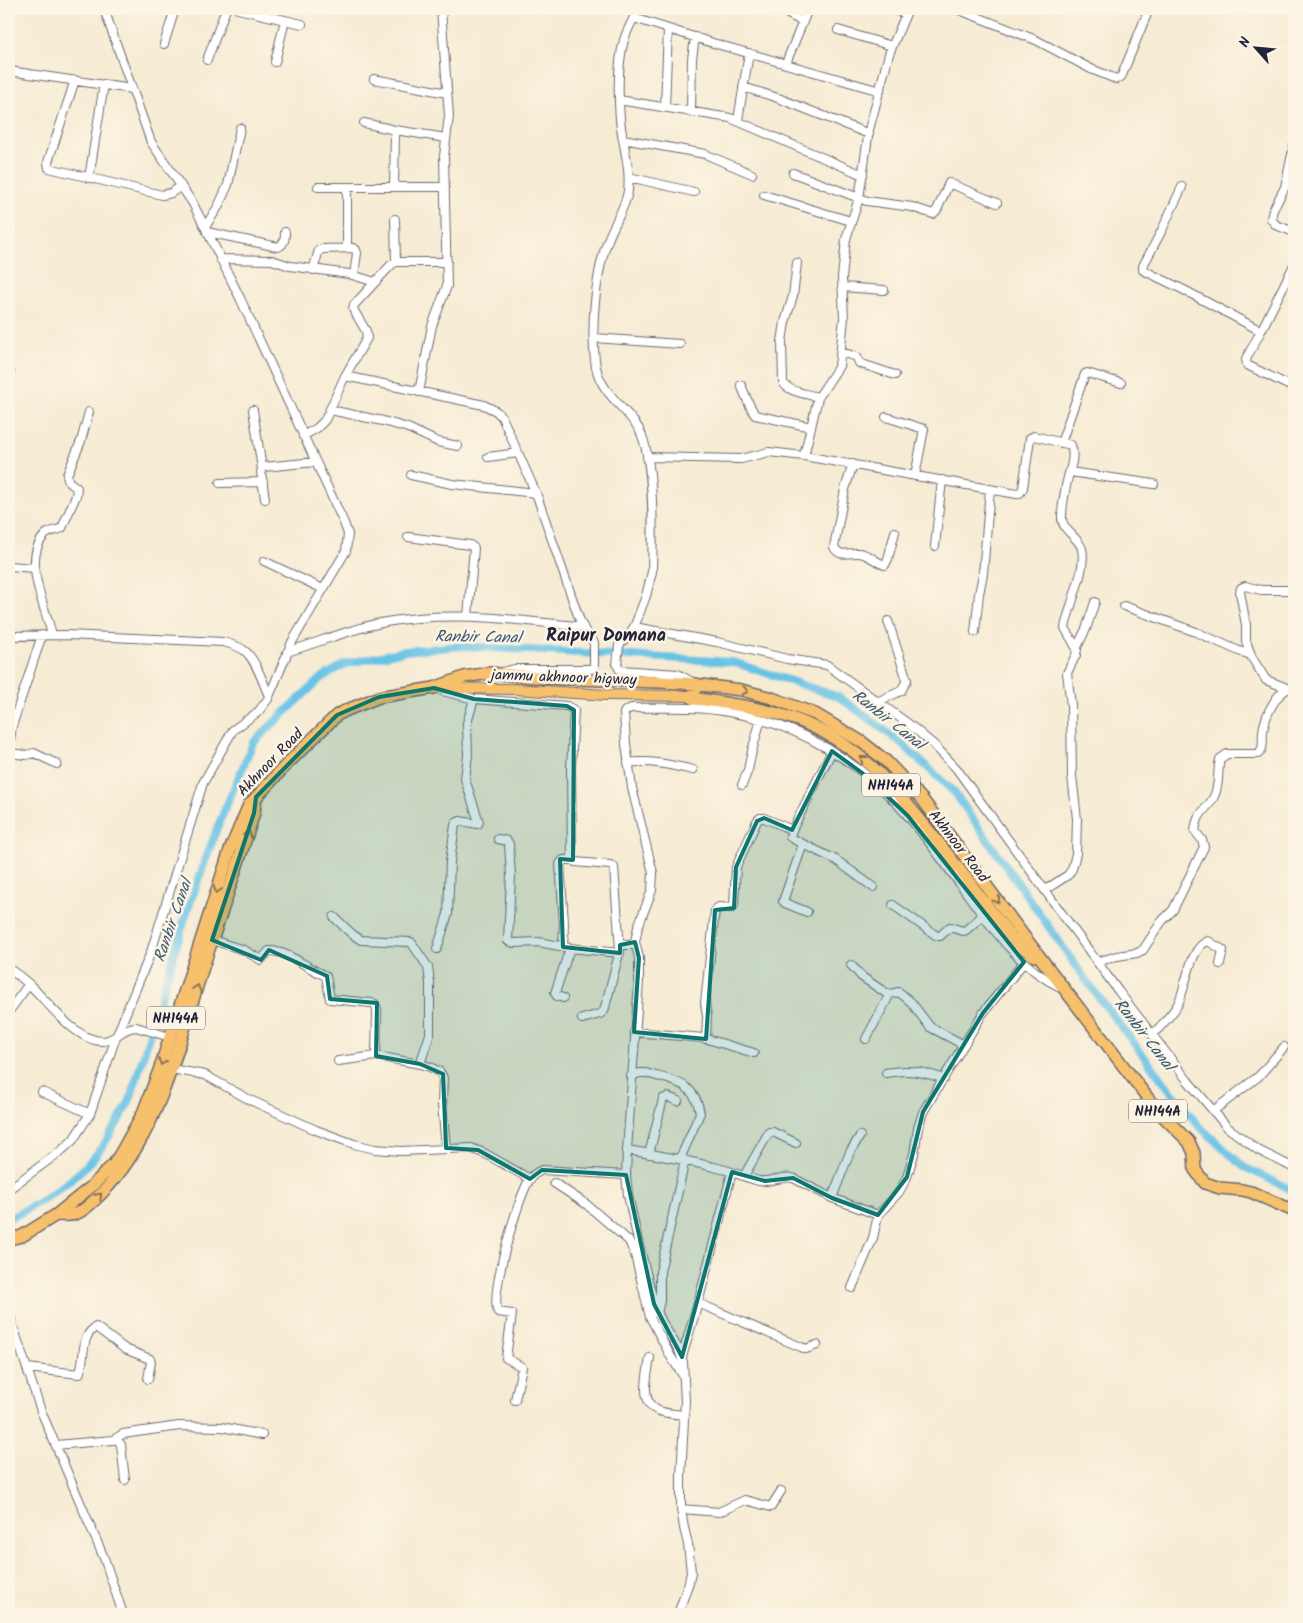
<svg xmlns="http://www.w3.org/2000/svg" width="1303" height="1623" font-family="Kalam,sans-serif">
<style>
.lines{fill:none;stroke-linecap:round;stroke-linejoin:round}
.canal{stroke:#67c3e5;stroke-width:8}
.minor-casing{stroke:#6c6870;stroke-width:10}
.major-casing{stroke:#6c6870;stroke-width:12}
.highway-casing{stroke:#6c6870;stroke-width:14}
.minor{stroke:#fff;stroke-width:8}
.major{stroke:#f7c06c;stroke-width:10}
.highway{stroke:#f7c06c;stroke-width:11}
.oneway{stroke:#8c7154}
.marked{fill:#0f766e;fill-opacity:0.2;stroke:#0f766e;stroke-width:4;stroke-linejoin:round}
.labels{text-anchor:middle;stroke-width:5;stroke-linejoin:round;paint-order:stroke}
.shield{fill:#fcf5e5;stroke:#63616e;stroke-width:1}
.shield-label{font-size:14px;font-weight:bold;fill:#22223b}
.street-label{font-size:15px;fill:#22223b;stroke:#fcf5e5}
.water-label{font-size:16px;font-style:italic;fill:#3a5a76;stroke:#fcf5e5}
.quarter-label{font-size:18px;font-weight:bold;fill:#22223b;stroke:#fcf5e5}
</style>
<rect width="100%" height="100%" fill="#fcf5e5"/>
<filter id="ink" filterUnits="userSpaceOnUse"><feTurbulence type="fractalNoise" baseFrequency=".02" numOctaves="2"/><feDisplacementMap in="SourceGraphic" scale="10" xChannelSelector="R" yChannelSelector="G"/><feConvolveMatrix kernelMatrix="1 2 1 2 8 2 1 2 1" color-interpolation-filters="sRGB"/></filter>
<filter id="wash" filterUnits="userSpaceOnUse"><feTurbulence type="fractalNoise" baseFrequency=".0096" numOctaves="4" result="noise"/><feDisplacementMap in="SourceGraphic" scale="20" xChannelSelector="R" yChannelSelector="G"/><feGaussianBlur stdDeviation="1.12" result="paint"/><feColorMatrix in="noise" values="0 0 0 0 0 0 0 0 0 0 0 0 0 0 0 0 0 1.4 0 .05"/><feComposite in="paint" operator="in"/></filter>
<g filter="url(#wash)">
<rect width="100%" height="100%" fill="#f6ebd3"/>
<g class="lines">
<!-- canal -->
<path class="canal" d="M 9,1218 C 19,1215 29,1207 39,1202 C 86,1174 105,1148 130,1100 L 186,915 L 217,828 L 253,743 L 320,679 L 345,664 L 404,651 L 462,646 L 733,662 L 839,697 L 899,741 L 954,792 L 1088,983 L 1162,1080 L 1199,1126 L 1244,1167 L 1294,1191"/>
</g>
</g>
<g filter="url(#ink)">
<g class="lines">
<defs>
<path id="minor" d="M 238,9 L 302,24
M 637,9 C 634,20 627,29 624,40 C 617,65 618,94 620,119 C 622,143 631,166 628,191 C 625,209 614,223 608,240 C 595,274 590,331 596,367 C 601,393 626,408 639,429 C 655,459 653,537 652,572 L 646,596 L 635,625 L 629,635 L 619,645 L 617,665 L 620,670 L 678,674 L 694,683
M 779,9 L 803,22
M 892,9 L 906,14
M 957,9 L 1036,40 L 1091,69 L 1116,79 L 1120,78 L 1122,75 L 1149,9
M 634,18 L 713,43 L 880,91
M 838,30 L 892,46
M 164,44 L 175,9
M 207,60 L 226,9
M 275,62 L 285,20
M 786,63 L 808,9
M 9,71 L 132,89
M 374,79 L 447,93
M 75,80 L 48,162 L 49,168 L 162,195 L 171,193 L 181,186
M 743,87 L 778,98 L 869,134
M 619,100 L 730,118 L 863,175
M 665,107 L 668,29
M 691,111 L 692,59 L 695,37
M 738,120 L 749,53
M 364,123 L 395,130 L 446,138
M 623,139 L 705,154 L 752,174
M 1294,145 L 1285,187 L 1273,210 L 1271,219 L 1276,225 L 1294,232
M 793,173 L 867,201 L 912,207 L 933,214 L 937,210 L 949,183 L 997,203
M 629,177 L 694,192
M 89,178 L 104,84
M 318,187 L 445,187
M 394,187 L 395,130
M 1182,187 L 1162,230 L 1143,266 L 1143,270 L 1184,290 L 1261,331 L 1246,359 L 1247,365 L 1294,388
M 764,195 L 851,221
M 395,219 L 396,262
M 205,227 L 218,207 L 228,185 L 240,128
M 207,232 L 278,247 C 285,244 285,238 285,232
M 347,248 L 347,188
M 220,259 L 272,260 L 290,266 L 349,274 L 375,282
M 797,263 L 793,296 L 785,322 L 782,342 L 783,382 C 787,392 808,394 818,397
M 313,270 L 319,250 L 323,249 L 353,248 L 356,250 L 357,253 L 354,275
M 842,287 L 884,290
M 1261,331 L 1294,265
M 594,338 L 680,344
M 841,352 L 857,357 L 859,363 L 895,375
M 9,371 L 10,372
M 345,376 L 484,405 L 496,411 L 502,417 L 536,493 L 580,621 L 585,631 L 594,643 L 594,666 L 592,669 L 515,669 L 502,672
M 741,385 L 749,404 L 755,415 L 811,427
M 419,392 L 432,326 L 447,286 L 444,156 L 449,116 L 441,9
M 253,410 L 262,469
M 330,410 L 383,421 L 408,428 L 438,442 L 458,446
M 886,417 L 924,429 L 915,476
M 303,436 L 317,428 L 325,420 L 345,376 L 367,338 L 366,331 L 353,309 L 354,305 L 391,265 L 396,262 L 447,262
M 1061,443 L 1085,374 L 1087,373 L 1121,383
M 804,456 L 1017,494 L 1020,493 L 1023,488 L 1030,438 L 1034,436 L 1071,445 C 1076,459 1068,473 1066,486 C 1064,496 1062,507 1062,517 C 1061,530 1079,537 1082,549 C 1087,569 1068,608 1065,628 L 1077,649 L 1076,655 L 1067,673 L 1071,705 L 1072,776 L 1077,819 L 1076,854 L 1072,869 L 1068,875 L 1045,890
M 488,457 L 518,453
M 647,457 L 741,459 L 769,452 L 804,456 L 818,398 L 839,366 L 844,318 L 842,278 L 846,239 L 859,198 L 869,130 L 889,54 L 908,9
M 853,464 L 845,489 L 834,547 C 839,558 850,552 859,553 C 870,554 876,563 885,565 L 888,559 L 895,532
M 1070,472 L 1154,484
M 411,475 L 452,484 L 536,493
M 220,483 L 263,482
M 265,499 L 261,472 L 263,467 L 316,462
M 408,537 L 470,545 L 474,548 L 468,616
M 935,546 L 942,480
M 264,561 L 323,589
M 9,566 L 35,568
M 1124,606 L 1196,632 L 1239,651 L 1251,655
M 634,627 L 717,642 L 787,659 L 827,665 L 910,725 L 933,744 L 956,768 L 1119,992 L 1188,1081 L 1227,1127 L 1258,1150 L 1294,1168
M 975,632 L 979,594 L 983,574 L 990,489
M 52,635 C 46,608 21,559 45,535 C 50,530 57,531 62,528 L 76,496 L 77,488 L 69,482 L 67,475 L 81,441 L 89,412
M 9,636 L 66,635 L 223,642 C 231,644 239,646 245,651 C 256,660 263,683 269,696
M 1077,647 L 1086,629 L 1095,602
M 287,652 C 320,642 352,628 386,622 C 452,610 517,620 583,627
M 1287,688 L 1266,680 L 1252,658 L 1246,641 L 1246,625 L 1240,592 L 1241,588 L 1245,586 L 1261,590 L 1294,590
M 442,691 L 474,699 L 567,706 L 574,710 L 571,768 L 572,859 L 575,862 L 610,865 L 614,867 L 620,950 L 604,1011 L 600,1014 L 582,1019
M 877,702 L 901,691 L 907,680 L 888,621
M 9,747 L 12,726 L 42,635
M 832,751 L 792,830 L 790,837 L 795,840 L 836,860 L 873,887
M 9,753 L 26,755 L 34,753 L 57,764
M 628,763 C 650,760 672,765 693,770
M 742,785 L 748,770 L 752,751 L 761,719
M 498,839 L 507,841 L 509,844 L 511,876 L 508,941 L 514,943 L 538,942 L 570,948 L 620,953
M 803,844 L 783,901 L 785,903 L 807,912
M 893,905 L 937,936 L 940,936 L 950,927 L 963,931 L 966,930 L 983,915
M 334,917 L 352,934 L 361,940 L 411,942 L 428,967 L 430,983 L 430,1034 L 420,1064
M 212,940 L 244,950 L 261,960 L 269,951 C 289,951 308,969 326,976 L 330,999 L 372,1003 L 375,1004 L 377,1009 L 376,1056
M 635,942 L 639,958 L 639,981 L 627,1150 L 626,1175 L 628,1195 L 638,1241 L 654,1304 L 662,1322 L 679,1350 L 683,1362 L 685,1401 L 681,1476 L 681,1509 L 684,1528 L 688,1544 L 691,1572 L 689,1582 L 678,1614
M 620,945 L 631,945 L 635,942 L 638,927 L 652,890 L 653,873 L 632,788 L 626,744 L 624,713 L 625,711 L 631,708 C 663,708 697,706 729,712 C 799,724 863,763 908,816 C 928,839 945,864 963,888 C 991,926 1017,966 1060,987
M 563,947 L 564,923 L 560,864 L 563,860 L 573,860
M 437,949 L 448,914 L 450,862 L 455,825 L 456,823 L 460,821 L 478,824 L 479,822 L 465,779 L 468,755 L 467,723 L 474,699
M 1097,962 L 1117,956 L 1137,953 L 1143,950 L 1162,921 L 1173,910 L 1204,847 L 1202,840 L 1195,831 C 1197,810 1209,810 1215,794 C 1220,782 1217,770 1220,759 L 1227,754 L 1258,754 C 1265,748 1262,740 1263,731 C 1265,717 1277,687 1294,688
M 851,965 L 862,977 L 886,993 L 890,994 L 899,992 L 911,1002 L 930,1027 L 964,1045
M 9,969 C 17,974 26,981 33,988 C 49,1004 77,1041 102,1041 C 116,1041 122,1027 136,1027 L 170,1037
M 563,998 L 557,996 L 555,993 L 570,948
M 9,1011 L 29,984
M 634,1032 L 704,1038 L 754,1053
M 1153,1034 C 1162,1025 1172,1015 1178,1004 C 1186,988 1190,946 1208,941 L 1223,950 L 1220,964
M 706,1039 L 707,1016 L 705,1003 L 715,910 L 719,907 L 732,908 L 734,905 L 736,867 L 757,821 L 760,818 L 764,818 L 792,830
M 866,1039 L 890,994
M 338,1061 L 376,1056 L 420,1064 L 430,1067 L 440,1072 L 443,1078 L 442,1104 L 446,1148
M 171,1069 L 205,1075 L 250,1100 L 316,1130 L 354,1144 L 375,1149 L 401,1151 L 471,1148 L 486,1154 L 530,1179
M 886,1073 C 908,1069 922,1071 944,1079
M 631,1076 L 640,1073 L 646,1073 C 672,1081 695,1081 700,1113 L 680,1159
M 42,1092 L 90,1114
M 1213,1111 L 1259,1076 L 1284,1047
M 627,1150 C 659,1155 690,1161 722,1169 C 734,1172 746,1178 759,1181 C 771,1183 781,1175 793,1178 L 832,1198 L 878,1215
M 649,1154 L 663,1099 L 668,1097 L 678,1101
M 744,1176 L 769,1132 L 773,1132 L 796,1143
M 554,1183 L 586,1204 L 629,1241 L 635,1255 L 650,1317 L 671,1357 L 684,1377
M 9,1189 L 61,1151 L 73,1140 L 90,1114 L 116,1037 L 151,952 L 203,783 L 233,730 L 258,712 L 268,699 L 292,642 L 346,551 L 348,534 L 344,523 L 240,298 L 205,227 L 192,202 L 151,142 L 104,9
M 832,1198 L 850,1152 L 860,1136
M 852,1288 L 873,1238 L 878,1215 L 899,1192 L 907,1177 L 914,1154 L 918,1128 L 923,1112 L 983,1013 L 1024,962
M 698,1303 L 801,1347 L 806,1349 L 817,1345
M 657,1313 L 660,1301 L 660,1272 L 685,1160
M 9,1314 L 41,1411 L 104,1558 L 123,1614
M 682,1357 L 698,1303 L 732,1172
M 650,1358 C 648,1373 639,1402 657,1410 C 665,1414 676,1414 685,1415
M 27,1368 L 79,1374 C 86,1361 79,1336 96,1327 L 125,1349 L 150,1359 L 151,1362 L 148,1379
M 515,1400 L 522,1367 L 506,1358 L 512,1314 L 498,1312 C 489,1296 518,1196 530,1179 C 533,1175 537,1172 542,1170 L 626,1175
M 117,1438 L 121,1445 L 125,1480
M 56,1445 L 113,1440 L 123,1434 L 179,1426 L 222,1427 L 262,1435
M 681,1509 L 719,1512 L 745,1500 L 771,1507 L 781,1491"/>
<path id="major" d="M 436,688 L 514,689 L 606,695 L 693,696"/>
<path id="highway" d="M 697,684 L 692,698 C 730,704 770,708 807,724 C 866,750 899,793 938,842 C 963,874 988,907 1012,939 L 1034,956
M 56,1215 C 63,1215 69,1216 75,1214 C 85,1211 92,1202 99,1196 C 159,1138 179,1042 204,964 C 221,914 238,864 254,813 L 256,797
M 9,1239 L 22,1236 L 56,1215 L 91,1187 L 114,1164 L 122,1151 L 143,1113 L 160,1068 L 230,850 L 249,805 L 287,764 L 337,715 L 347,710 L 379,697 L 434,688 L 464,677 L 490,673 L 544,678 L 685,683 L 741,690 L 772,698 L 815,714 L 862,742 L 886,761 L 922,799 L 1023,935 L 1157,1110 L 1189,1142 L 1194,1153 L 1195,1170 L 1205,1183 L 1220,1188 L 1242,1190 L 1251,1192 L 1294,1211"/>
</defs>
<!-- minor casing -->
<use href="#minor" class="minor-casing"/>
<!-- major casing -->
<use href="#major" class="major-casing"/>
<!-- highway casing -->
<use href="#highway" class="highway-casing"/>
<!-- minor -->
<use href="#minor" class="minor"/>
<!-- major -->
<use href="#major" class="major"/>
<!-- highway -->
<use href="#highway" class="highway"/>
</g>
<!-- one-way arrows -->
<defs><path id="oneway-chevron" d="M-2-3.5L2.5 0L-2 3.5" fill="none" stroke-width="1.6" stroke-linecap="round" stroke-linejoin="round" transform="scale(1.25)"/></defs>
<g class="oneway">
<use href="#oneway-chevron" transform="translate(745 691) rotate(12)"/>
<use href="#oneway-chevron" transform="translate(863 759) rotate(-142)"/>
<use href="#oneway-chevron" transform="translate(248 834) rotate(-71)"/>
<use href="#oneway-chevron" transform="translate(217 890) rotate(108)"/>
<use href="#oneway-chevron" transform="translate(997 900) rotate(54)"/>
<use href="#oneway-chevron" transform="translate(197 988) rotate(-72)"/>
<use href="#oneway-chevron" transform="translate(162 1062) rotate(109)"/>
<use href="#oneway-chevron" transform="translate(99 1196) rotate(-45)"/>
</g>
</g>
<!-- marked area -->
<path class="marked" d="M 434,688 L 474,699 L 567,706 L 574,710 L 573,860 L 560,859 L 563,947 L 620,953 L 620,945 L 635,942 L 639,958 L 634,1032 L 706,1039 L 715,910 L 734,908 L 736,867 L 757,821 L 764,818 L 792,830 L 832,751 L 865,775 L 908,816 L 1024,962 L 983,1013 L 923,1112 L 907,1177 L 878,1215 L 832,1198 L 793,1178 L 765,1181 L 732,1172 L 682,1357 L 654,1304 L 626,1175 L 542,1170 L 530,1179 L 478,1150 L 446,1148 L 443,1074 L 420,1064 L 376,1056 L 377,1003 L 330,999 L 327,976 L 269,950 L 261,960 L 212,940 L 254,813 L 256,797 L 337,715 L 379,697 Z"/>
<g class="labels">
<!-- shield labels -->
<g class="shield">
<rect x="862" y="773.5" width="58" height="23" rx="4"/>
<rect x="147" y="1006.5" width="58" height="23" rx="4"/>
<rect x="1129" y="1099.5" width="58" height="23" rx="4"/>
</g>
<g class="shield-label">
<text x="891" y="790">NH144A</text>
<text x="176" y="1023">NH144A</text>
<text x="1158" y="1116">NH144A</text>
</g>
<!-- street labels -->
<g class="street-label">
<text transform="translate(564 677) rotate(2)" y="5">jammu akhnoor higway</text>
<text transform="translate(270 762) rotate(-46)" y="5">Akhnoor Road</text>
<text transform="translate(959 846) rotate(52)" y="5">Akhnoor Road</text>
</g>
<!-- water labels -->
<g class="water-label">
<text transform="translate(478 636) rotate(1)" y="6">Ranbir Canal</text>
<text transform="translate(889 719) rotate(38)" y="6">Ranbir Canal</text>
<text transform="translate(172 920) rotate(-71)" y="6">Ranbir Canal</text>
<text transform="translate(1145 1034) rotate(52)" y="6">Ranbir Canal</text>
</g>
<!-- quarter labels -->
<g class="quarter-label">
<text x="606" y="641">Raipur Domana</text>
</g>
</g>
<!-- margin -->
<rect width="1303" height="1623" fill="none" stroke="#fcf5e5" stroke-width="30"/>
<!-- north arrow -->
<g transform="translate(1256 48) rotate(297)" stroke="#fcf5e5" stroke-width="4" paint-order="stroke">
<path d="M0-4L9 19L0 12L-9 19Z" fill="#22223b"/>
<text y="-8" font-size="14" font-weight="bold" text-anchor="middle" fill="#22223b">N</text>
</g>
</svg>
